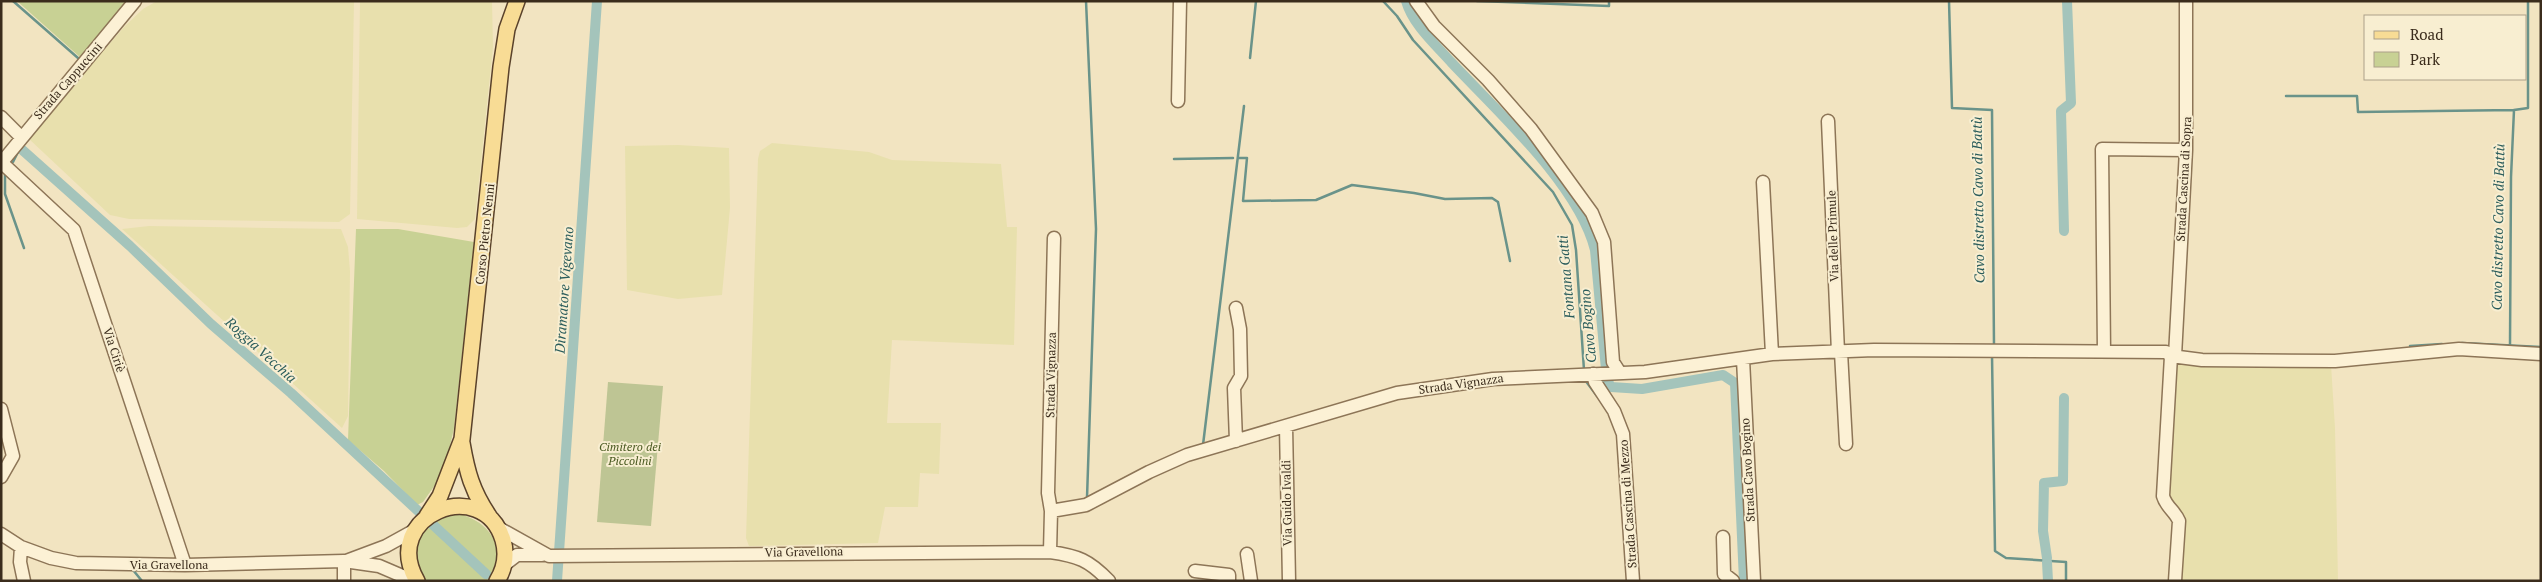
<svg xmlns="http://www.w3.org/2000/svg" width="2542" height="582" font-family="'PT Serif',serif">
<style>
.farmland{fill:#e8e0ad}
.green{fill:#c8d194}
.cemetery{fill:#bec594}
.lines{fill:none;stroke-linecap:round;stroke-linejoin:round}
.stream{stroke:#6a938a;stroke-width:2.5}
.canal{stroke:#a4c4bb;stroke-width:10}
.minor-casing{stroke:#8d7557;stroke-width:15}
.major-casing{stroke:#5a422b;stroke-width:18}
.minor{stroke:#fcf1d5;stroke-width:12}
.major{stroke:#f8dc95;stroke-width:15}
.labels{text-anchor:middle;stroke-width:4;stroke-linejoin:round;paint-order:stroke}
.street-label{font-size:12px;fill:#3b2c1c;stroke:#f8eed1}
.park-label{font-size:12px;font-style:italic;fill:#4a5a21;stroke:#f8eed1}
.water-label{font-size:14px;font-style:italic;fill:#2a5c5b;stroke:#f8eed1}
</style>
<rect width="100%" height="100%" fill="#f2e4c1"/>
<!-- farmland -->
<path class="farmland" d="M 157,1 L 354,1 L 350,214 L 339,222 L 129,219 L 110,215 L 28,138 L 125,26 L 143,9 Z
M 360,1 L 492,1 L 493,47 L 475,219 L 467,227 L 457,228 L 357,219 Z
M 772,143 L 869,152 L 892,160 L 1001,164 L 1007,227 L 1017,227 L 1014,345 L 892,340 L 887,423 L 941,423 L 939,474 L 920,473 L 918,507 L 885,507 L 878,543 L 749,546 L 746,538 L 758,159 L 760,151 Z
M 678,145 L 729,148 L 730,208 L 722,295 L 678,299 L 627,290 L 625,146 Z
M 149,226 L 341,229 L 348,247 L 350,271 L 348,416 L 342,428 L 122,229 Z
M 2177,362 L 2331,365 L 2335,428 L 2338,581 L 2179,581 L 2183,516 L 2168,499 Z"/>
<!-- green -->
<path class="green" d="M 17,1 L 130,1 L 81,58 Z
M 356,229 L 398,229 L 474,242 L 454,428 L 447,459 L 435,485 L 423,502 L 417,505 L 384,471 L 348,440 Z
M 456,513 C 491,521 509,549 487,581 L 424,581 C 421,573 415,563 414,554 C 412,529 436,517 456,513 Z"/>
<!-- cemetery -->
<path class="cemetery" d="M 608,382 L 663,386 L 651,526 L 597,522 Z"/>
<g class="lines">
<!-- stream -->
<path class="stream" d="M 13,1 L 78,58
M 1086,1 L 1096,229 L 1087,498
M 1383,1 L 1397,16 L 1413,40 L 1553,192 L 1572,225 L 1576,250 L 1584,370
M 1477,1 L 1609,6 L 1609,1
M 1949,1 L 1952,108 L 1992,110 L 1994,345
M 1250,58 L 1256,1
M 2286,96 L 2357,96 L 2358,112 L 2514,110
M 1239,158 L 1247,158 L 1243,201 L 1316,200 L 1352,185 L 1414,193 L 1445,199 L 1492,198 L 1498,202 L 1510,261
M 1174,159 L 1233,158
M 13,162 L 19,150
M 5,174 L 5,194 L 24,248
M 2462,343 L 2541,347
M 2510,345 L 2511,177 L 2514,110 L 2528,108 L 2528,1
M 2410,346 L 2442,344
M 1992,355 L 1995,551 L 2006,558 L 2066,562 L 2066,581
M 1585,380 L 1597,396
M 1203,445 L 1244,106
M 133,570 L 142,581"/>
<!-- canal -->
<path class="canal" d="M 1406,1 C 1413,25 1435,44 1451,62 C 1497,111 1579,185 1595,250 L 1607,380 L 1611,387 L 1642,389 L 1723,375 L 1735,383 L 1744,581
M 19,147 L 130,246 L 211,324 L 291,393 L 486,574
M 2064,231 L 2061,111 L 2071,103 L 2067,1
M 2047,558 L 2043,531 L 2044,483 L 2063,481 L 2064,398
M 2047,562 L 2048,581
M 557,581 L 597,1"/>
<defs>
<path id="minor" d="M 1416,1 L 1434,26 L 1488,80 L 1531,129 L 1592,213 L 1604,242 L 1613,362 L 1620,373
M 1178,101 L 1180,1
M 1,117 L 21,137
M 1828,121 L 1838,352
M 1,162 L 74,230 L 185,565
M 2,162 L 135,1
M 1763,182 L 1772,354
M 1841,352 L 1846,444
M 2104,352 L 2102,149 L 2186,150
M 2171,356 L 2163,496 C 2166,507 2175,511 2179,521 L 2175,581
M 2175,356 L 2186,150 L 2186,1
M 1743,359 L 1754,581
M 1593,374 L 1595,382 L 1614,411 L 1623,434 L 1633,581
M 1,409 L 13,456 L 1,477
M 1286,426 L 1289,581
M 1236,441 L 1234,388 L 1241,376 L 1240,329 L 1236,308
M 1051,511 L 1086,505 L 1149,472 L 1187,455 L 1397,393 L 1493,379 L 1645,372 L 1772,354 L 1874,350 L 2166,352 L 2171,356 L 2202,360 L 2335,361 L 2459,349 L 2541,354
M 497,527 L 549,556 L 1050,552 C 1078,556 1089,560 1109,581
M 1,534 L 21,547 L 51,558 L 76,563 L 185,565 L 344,561 L 379,566 L 414,581
M 1723,537 L 1724,574 L 1733,581
M 21,547 L 20,562 L 24,581
M 1050,552 L 1051,511 L 1048,493 L 1054,238
M 1247,554 L 1251,581
M 344,561 L 344,581
M 346,561 L 386,546 L 415,530
M 504,565 L 517,555 L 542,555
M 1195,571 L 1229,575 L 1229,581"/>
<path id="major" d="M 462,443 C 467,472 472,491 489,516
M 427,516 L 440,496 L 462,439 L 501,67 L 507,29 L 517,1
M 417,581 C 379,515 483,474 503,540 C 507,554 505,568 497,581"/>
</defs>
<!-- minor casing -->
<use href="#minor" class="minor-casing"/>
<!-- major casing -->
<use href="#major" class="major-casing"/>
<!-- minor -->
<use href="#minor" class="minor"/>
<!-- major -->
<use href="#major" class="major"/>
</g>
<g class="labels">
<!-- street labels -->
<g class="street-label">
<text transform="translate(68 81) rotate(-49)" y="4">Strada Cappuccini</text>
<text transform="translate(2184 179) rotate(-87)" y="4">Strada Cascina di Sopra</text>
<text transform="translate(485 234) rotate(-84)" y="4">Corso Pietro Nenni</text>
<text transform="translate(1833 236) rotate(-92)" y="4">Via delle Primule</text>
<text transform="translate(114 350) rotate(72)" y="4">Via Ciriè</text>
<text transform="translate(1051 375) rotate(-89)" y="4">Strada Vignazza</text>
<text transform="translate(1461 384) rotate(-8)" y="4">Strada Vignazza</text>
<text transform="translate(1748 470) rotate(-93)" y="4">Strada Cavo Bogino</text>
<text transform="translate(1287 503) rotate(-91)" y="4">Via Guido Ivaldi</text>
<text transform="translate(1628 504) rotate(-94)" y="4">Strada Cascina di Mezzo</text>
<text transform="translate(804 552) rotate(-1)" y="4">Via Gravellona</text>
<text x="169" y="569">Via Gravellona</text>
</g>
<!-- park labels -->
<g class="park-label">
<text x="630" y="451">Cimitero dei<tspan x="630" dy="14">Piccolini</tspan></text>
</g>
<!-- water labels -->
<g class="water-label">
<text transform="translate(1978 200) rotate(-91)" y="5">Cavo distretto Cavo di Battù</text>
<text transform="translate(2498 227) rotate(-89)" y="5">Cavo distretto Cavo di Battù</text>
<text transform="translate(1566 277) rotate(-95)" y="5">Fontana Gatti</text>
<text transform="translate(564 290) rotate(-86)" y="5">Diramatore Vigevano</text>
<text transform="translate(1588 326) rotate(-95)" y="5">Cavo Bogino</text>
<text transform="translate(261 350) rotate(42)" y="5">Roggia Vecchia</text>
</g>
</g>
<!-- border -->
<rect width="2542" height="582" fill="none" stroke="#3b2c1c" stroke-width="5"/>
<!-- legend -->
<rect x="2364" y="15" width="162" height="65" fill="#f8eed1" stroke="#aca089"/>
<rect x="2374" y="31" width="25" height="8" fill="#f8dc95" stroke="#aca089"/>
<text x="2410" y="40" font-size="15" fill="#3b2c1c">Road</text>
<rect x="2374" y="52" width="25" height="15" fill="#c8d194" stroke="#aca089"/>
<text x="2410" y="65" font-size="15" fill="#3b2c1c">Park</text>
</svg>
